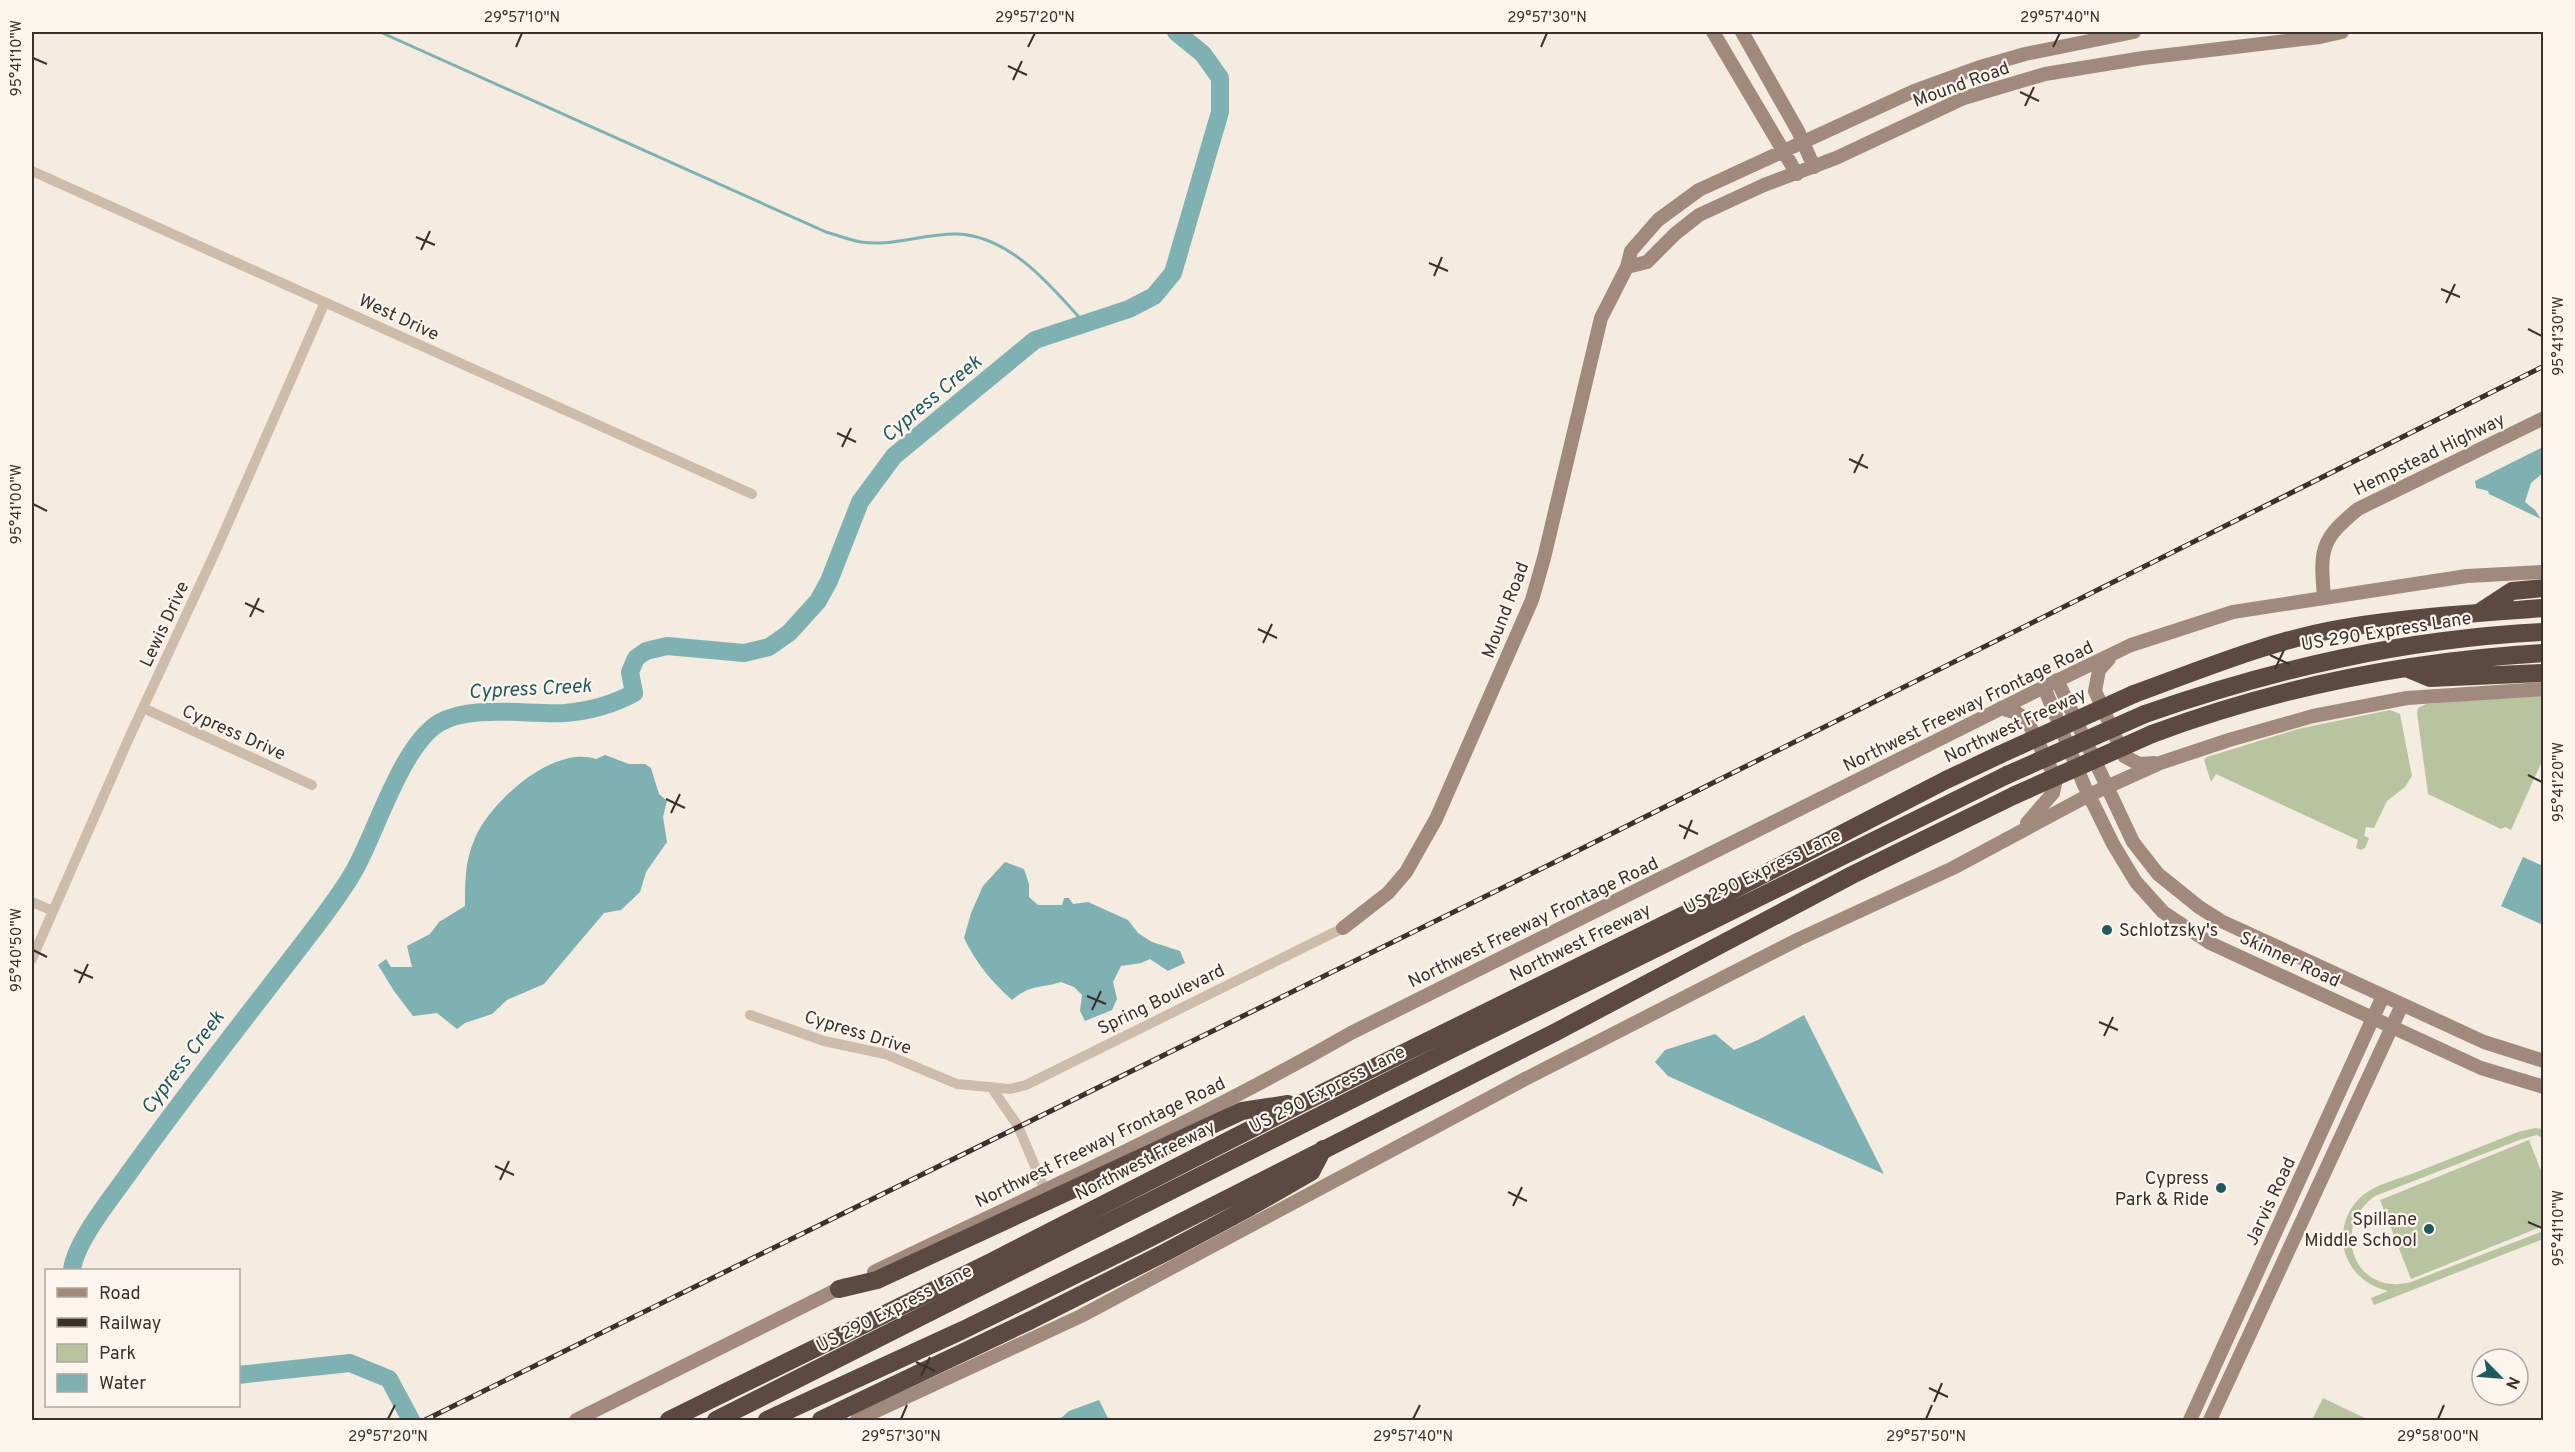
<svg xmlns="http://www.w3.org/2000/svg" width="2575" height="1452" font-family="Overpass,sans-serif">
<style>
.green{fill:#b8c4a0}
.water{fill:#7fb0b2}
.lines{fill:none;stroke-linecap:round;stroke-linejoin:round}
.stream{stroke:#7fb0b2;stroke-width:3}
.river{stroke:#7fb0b2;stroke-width:18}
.street{stroke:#cdbbac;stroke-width:10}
.secondary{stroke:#a18a7d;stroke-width:14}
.highway{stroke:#5c4a42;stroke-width:18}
.rail-casing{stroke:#3b302b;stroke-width:5}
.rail{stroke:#fbf5ee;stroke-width:3;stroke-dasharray:9;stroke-linecap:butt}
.highway-bridge{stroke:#5c4a42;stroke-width:18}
.ticks{fill:none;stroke:#3b302b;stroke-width:2}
.poi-dot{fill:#1f5a5e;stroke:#fbf5ee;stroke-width:2}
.labels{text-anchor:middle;stroke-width:4.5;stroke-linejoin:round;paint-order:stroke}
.street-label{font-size:18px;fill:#3b302b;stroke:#fbf5ee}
.poi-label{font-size:18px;fill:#3b302b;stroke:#fbf5ee;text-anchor:end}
.water-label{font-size:20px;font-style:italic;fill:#1f5a5e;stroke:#fbf5ee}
.neatline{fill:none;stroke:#3b302b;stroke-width:2}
.ticks-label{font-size:15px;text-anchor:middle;fill:#3b302b}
</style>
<rect width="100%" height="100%" fill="#f4ebe1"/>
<!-- green -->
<path class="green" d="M 2543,694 L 2543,759 L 2511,830 L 2505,827 L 2501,829 L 2428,794 L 2417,713 L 2418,708 L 2426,704 Z
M 2390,710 L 2400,714 L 2412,776 L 2405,787 L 2387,801 L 2374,828 L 2366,827 L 2364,836 L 2369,838 L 2365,848 L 2361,850 L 2356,848 L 2358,840 L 2216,774 L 2211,782 L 2204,760 L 2207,757 L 2298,729 Z
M 2535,1128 L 2543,1129 L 2543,1138 L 2537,1135 L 2522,1139 L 2375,1196 C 2329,1229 2355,1297 2411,1282 L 2543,1231 L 2543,1239 L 2374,1305 L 2371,1298 L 2388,1291 C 2368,1286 2352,1274 2345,1253 C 2339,1232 2346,1209 2363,1195 C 2377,1184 2398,1179 2414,1173 C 2449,1159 2483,1146 2518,1132 Z
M 2529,1140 L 2543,1176 L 2543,1226 L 2411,1279 L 2380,1200 Z
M 2323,1398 L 2369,1420 L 2312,1420 Z"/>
<!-- water -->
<path class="water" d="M 2543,447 L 2543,473 L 2531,483 L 2525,502 L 2535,510 L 2541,519 L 2489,494 L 2488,491 L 2476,488 L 2475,481 Z
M 605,755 L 629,764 L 645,764 L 651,768 L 659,794 L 667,801 L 663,817 L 667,842 L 646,872 L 640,892 L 621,910 L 604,913 L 544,984 L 507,1000 L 492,1014 L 465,1023 L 457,1029 L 437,1013 L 413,1016 L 394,991 L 378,965 L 386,959 L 391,967 L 412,967 L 407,946 L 430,934 L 439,922 L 465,906 C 465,882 465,860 475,838 C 491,801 553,745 596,759 Z
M 2523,857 L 2543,866 L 2543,925 L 2501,906 Z
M 1005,862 L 1024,869 L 1029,884 L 1029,897 L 1038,905 L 1062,905 L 1064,898 L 1069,898 L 1073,904 L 1088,902 L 1128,920 L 1138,933 L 1152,942 L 1180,951 L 1185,963 L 1168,971 L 1150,959 L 1141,963 L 1121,966 L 1113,982 L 1117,999 L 1112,1010 L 1085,1021 L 1080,1011 L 1082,995 L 1074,987 L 1061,982 C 1039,989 1031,984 1012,1000 C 991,981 976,963 964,938 L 971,913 L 983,886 Z
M 1804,1015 L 1884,1174 L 1668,1076 L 1655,1062 L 1665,1050 L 1715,1034 L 1734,1050 L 1758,1040 Z
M 1099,1400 L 1109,1420 L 1059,1420 L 1069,1411 Z"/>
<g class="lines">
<!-- stream -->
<path class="stream" d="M 380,32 L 826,232 C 837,235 849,240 861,242 C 893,247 925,233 957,234 C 1011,236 1052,287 1085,324"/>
<!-- river -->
<path class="river" d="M 72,1270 C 75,1242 112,1197 129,1173 C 186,1093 247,1016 307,938 C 323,917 341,894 354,871 C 376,833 401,746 439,723 C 471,704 528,715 565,713 C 589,711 612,705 634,693 L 630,672 L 636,658 L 646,651 L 667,646 L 744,653 L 769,647 L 789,633 L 818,601 L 829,581 L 860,502 L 894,456 L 1035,340 L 1129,309 L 1154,296 L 1173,273 L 1220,112 L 1220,78 L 1203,54 L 1176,32
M 238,1375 L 350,1363 L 389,1379 L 411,1420"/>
<!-- street -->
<path class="street" d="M 32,171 L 752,494
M 143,708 L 312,785
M 32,902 L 53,911
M 32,959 L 129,738 L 218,546 L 325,302
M 750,1015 L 824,1041 L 885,1054 L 957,1084 L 1010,1089 L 1026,1085 L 1343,928
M 991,1087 L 1018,1126 L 1045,1190"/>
<!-- secondary -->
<path class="secondary" d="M 1713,32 L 1797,174
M 1742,32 L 1798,131 L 1814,167
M 1627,267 L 1647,262 L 1675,234 L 1699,215 L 1764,185 L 1836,158 L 1964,98 L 2045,74 L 2143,58 L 2320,37 L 2342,32
M 2324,597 C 2320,550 2320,540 2358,509 L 2544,418
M 2109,659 L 2099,670 L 2095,691 L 2124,756 L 2139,764 L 2154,763
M 2057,680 L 2133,842 L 2158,874 L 2199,907 L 2221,921 L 2484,1042 L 2544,1061
M 2044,687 L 2084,785 L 2113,844 L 2136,882 L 2163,912 L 2210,943 L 2481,1068 L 2544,1087
M 2001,708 L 2017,713 L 2027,720 L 2056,779 L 2053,793 L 2027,823
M 1343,928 L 1388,893 L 1406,872 L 1436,819 L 1532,600 L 1544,558 L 1601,318 L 1627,267 L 1631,251 L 1658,220 L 1699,190 L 1914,91 L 1977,68 L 2025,54 L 2134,32
M 874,1272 C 1034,1195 1197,1121 1351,1033 L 2044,687 L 2131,645 L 2233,612 L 2467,576 L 2544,572
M 576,1420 L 846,1285
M 857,1420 L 1081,1316 L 1525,1079 L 1799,939 L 1953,868 L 2089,795 L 2160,763 L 2229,740 L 2313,716 L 2407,698 L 2544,689
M 2190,1420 L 2383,996
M 2210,1420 L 2402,1005"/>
<!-- highway -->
<path class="highway" d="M 2480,612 L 2512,591 L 2544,588
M 2406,668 L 2430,678 L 2544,673
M 2134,694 C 2203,669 2272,640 2343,628 C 2409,617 2477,613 2544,608
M 2145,714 C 2277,668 2404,639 2544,632
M 2152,734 C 2278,687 2409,661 2544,653
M 839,1289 L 877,1280 L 1242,1111 L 1288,1104
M 669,1420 L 991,1262 L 1304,1102 L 1710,902 L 1946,780 L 1999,755
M 716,1420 L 1450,1050 L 2007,775
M 767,1420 L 963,1330 L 1136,1245 L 1554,1033 L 1852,875 L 2015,795
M 821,1420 L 1031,1320 L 1166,1252 L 1250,1207 L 1311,1172 L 1323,1149"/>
<defs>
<path id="rail" d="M 425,1420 L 1567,856 L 2544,366"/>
</defs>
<!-- rail casing -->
<use href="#rail" class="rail-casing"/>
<!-- rail -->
<use href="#rail" class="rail"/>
<!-- highway-bridge -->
<path class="highway-bridge" d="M 1999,755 L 2134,694
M 2007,775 L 2145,714
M 2015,795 L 2152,734"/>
</g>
<!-- ticks -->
<path class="ticks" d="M 516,47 L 522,33M 1028,47 L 1035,33M 1541,47 L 1547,33M 2053,47 L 2060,33M 33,58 L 47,64M 1008,66 L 1027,75M 1013,80 L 1022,61M 2020,92 L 2039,101M 2025,106 L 2034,87M 416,237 L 435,245M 421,250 L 430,231M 1429,263 L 1448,271M 1434,276 L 1442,257M 2441,289 L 2460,297M 2446,303 L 2455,284M 2528,329 L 2542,336M 837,433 L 856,442M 842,447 L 851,428M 1849,459 L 1868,468M 1854,473 L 1863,454M 33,504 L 47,511M 245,603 L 264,612M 250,617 L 259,598M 1258,629 L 1277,638M 1263,643 L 1272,624M 2270,655 L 2289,664M 2275,669 L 2284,650M 2528,775 L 2542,782M 666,799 L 685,808M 671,813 L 680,794M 1679,825 L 1698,834M 1684,839 L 1692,820M 33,950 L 47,957M 74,970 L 93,978M 79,983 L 88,964M 1087,996 L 1106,1004M 1092,1010 L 1101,991M 2099,1022 L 2118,1030M 2104,1036 L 2113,1017M 495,1166 L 514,1175M 500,1180 L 509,1161M 1508,1192 L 1527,1201M 1513,1206 L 1522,1187M 2528,1222 L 2542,1228M 916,1362 L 935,1371M 921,1376 L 930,1357M 1929,1388 L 1948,1397M 1934,1402 L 1942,1383M 388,1419 L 395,1405M 901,1419 L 907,1405M 1413,1419 L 1420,1405M 1926,1419 L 1932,1405M 2438,1419 L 2444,1405"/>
<!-- markers -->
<g class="poi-dot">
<circle cx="2107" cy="930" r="6"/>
<circle cx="2221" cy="1188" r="6"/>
<circle cx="2429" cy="1229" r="6"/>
</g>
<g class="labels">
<!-- street labels -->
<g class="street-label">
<text transform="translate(1961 84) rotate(-20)" y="6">Mound Road</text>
<text transform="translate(399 317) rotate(25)" y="6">West Drive</text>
<text transform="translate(2429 454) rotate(-26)" y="6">Hempstead Highway</text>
<text transform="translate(1505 610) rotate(-69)" y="6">Mound Road</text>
<text transform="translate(164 624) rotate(-65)" y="6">Lewis Drive</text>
<text transform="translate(2386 631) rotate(-9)" y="6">US 290 Express Lane</text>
<text transform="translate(1968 706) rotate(-26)" y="6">Northwest Freeway Frontage Road</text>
<text transform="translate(2015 725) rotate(-25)" y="6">Northwest Freeway</text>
<text transform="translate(234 732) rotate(24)" y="6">Cypress Drive</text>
<text transform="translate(1762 871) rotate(-26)" y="6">US 290 Express Lane</text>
<text transform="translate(1533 922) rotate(-26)" y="6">Northwest Freeway Frontage Road</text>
<text transform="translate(1580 942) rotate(-26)" y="6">Northwest Freeway</text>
<text transform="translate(2290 959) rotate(25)" y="6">Skinner Road</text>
<text transform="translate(1161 999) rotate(-26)" y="6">Spring Boulevard</text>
<text transform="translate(858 1032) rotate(17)" y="6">Cypress Drive</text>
<text transform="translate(1327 1089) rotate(-27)" y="6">US 290 Express Lane</text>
<text transform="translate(1100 1142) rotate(-26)" y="6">Northwest Freeway Frontage Road</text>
<text transform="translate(1145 1160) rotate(-27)" y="6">Northwest Freeway</text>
<text transform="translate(2270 1201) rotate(-65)" y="6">Jarvis Road</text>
<text transform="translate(894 1308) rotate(-27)" y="6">US 290 Express Lane</text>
</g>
<!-- poi labels -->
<g class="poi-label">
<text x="2119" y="936" text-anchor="start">Schlotzsky's</text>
<text x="2209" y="1184">Cypress<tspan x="2209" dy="21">Park &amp; Ride</tspan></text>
<text x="2417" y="1225">Spillane<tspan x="2417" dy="21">Middle School</tspan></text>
</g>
<!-- water labels -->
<g class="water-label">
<text transform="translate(931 398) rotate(-40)" y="7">Cypress Creek</text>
<text transform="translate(530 688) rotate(-3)" y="7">Cypress Creek</text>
<text transform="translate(182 1062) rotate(-53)" y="7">Cypress Creek</text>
</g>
</g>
<!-- border -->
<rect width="2575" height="1452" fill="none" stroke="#fbf5ee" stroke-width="66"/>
<!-- legend -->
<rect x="45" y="1269" width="195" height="138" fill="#fbf5ee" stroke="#aea6a0" stroke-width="1.5"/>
<rect x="57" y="1288" width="30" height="9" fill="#a18a7d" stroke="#aea6a0" stroke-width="1.5"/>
<text x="99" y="1299" font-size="18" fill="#3b302b">Road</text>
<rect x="57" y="1318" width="30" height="9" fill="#3b302b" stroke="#aea6a0" stroke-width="1.5"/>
<text x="99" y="1329" font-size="18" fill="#3b302b">Railway</text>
<rect x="57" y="1344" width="30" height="18" fill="#b8c4a0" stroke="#aea6a0" stroke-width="1.5"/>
<text x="99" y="1359" font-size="18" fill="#3b302b">Park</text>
<rect x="57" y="1374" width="30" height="18" fill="#7fb0b2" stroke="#aea6a0" stroke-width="1.5"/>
<text x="99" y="1389" font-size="18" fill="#3b302b">Water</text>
<!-- north arrow -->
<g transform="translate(2500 1377) rotate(115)"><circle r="28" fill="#fbf5ee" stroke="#aea6a0" stroke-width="1.5"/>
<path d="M0-4.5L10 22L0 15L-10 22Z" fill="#1f5a5e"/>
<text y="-9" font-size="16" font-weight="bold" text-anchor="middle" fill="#3b302b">N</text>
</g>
<rect x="33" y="33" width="2509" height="1386" class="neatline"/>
<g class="ticks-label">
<text x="522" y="22">29°57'10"N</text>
<text x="1035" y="22">29°57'20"N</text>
<text x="1547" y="22">29°57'30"N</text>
<text x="2060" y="22">29°57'40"N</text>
<text transform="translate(16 58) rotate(-90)" y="5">95°41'10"W</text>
<text transform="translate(2558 336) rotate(-90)" y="5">95°41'30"W</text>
<text transform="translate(16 504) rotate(-90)" y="5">95°41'00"W</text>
<text transform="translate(2558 782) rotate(-90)" y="5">95°41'20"W</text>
<text transform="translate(16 950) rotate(-90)" y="5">95°40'50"W</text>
<text transform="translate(2558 1228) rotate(-90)" y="5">95°41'10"W</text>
<text x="388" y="1441">29°57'20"N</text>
<text x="901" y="1441">29°57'30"N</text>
<text x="1413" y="1441">29°57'40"N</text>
<text x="1926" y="1441">29°57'50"N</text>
<text x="2438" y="1441">29°58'00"N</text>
</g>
</svg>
